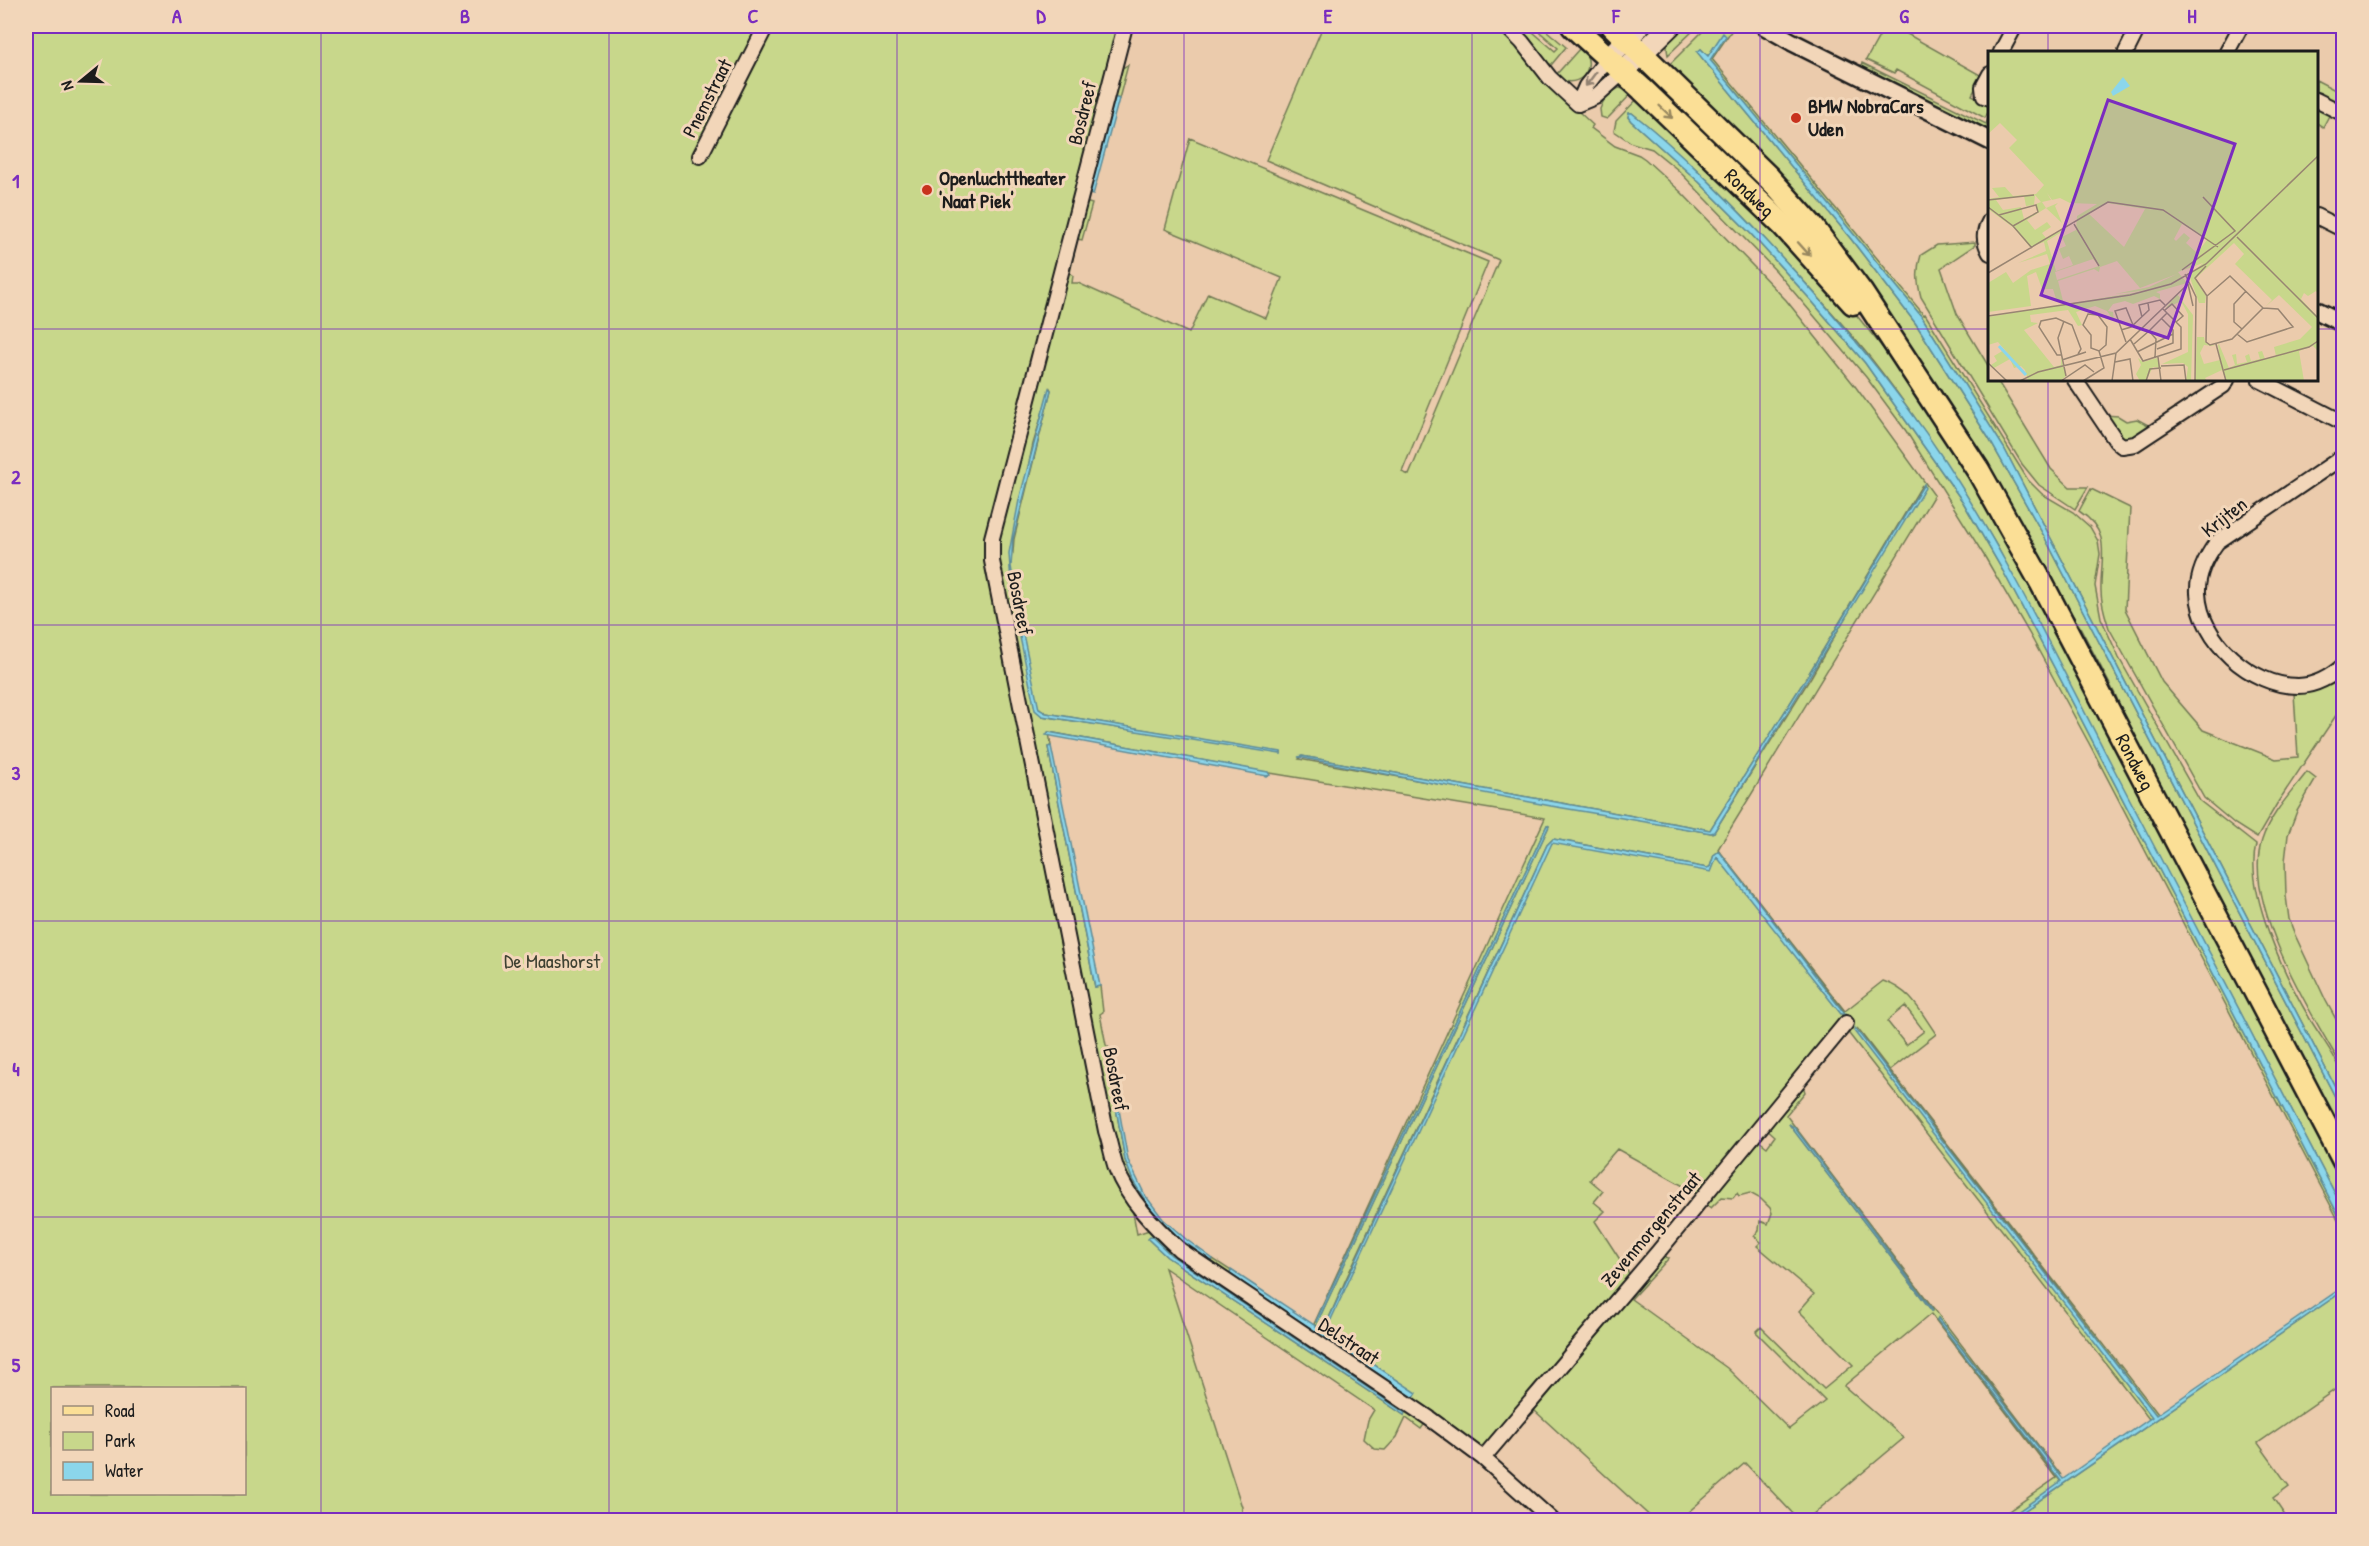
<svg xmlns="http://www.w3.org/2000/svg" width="2369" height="1546" font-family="'Patrick Hand',sans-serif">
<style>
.green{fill:#c8d78b;stroke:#727a54;stroke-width:1.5;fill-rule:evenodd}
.water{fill:#8bd6eb;stroke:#5f8c98;stroke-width:1.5}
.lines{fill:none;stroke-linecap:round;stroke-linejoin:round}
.minor-casing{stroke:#1c1c1c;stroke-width:18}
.tertiary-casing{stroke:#1c1c1c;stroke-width:21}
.secondary-casing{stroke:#1c1c1c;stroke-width:24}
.primary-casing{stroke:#1c1c1c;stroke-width:27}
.minor{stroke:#f2d6b9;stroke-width:14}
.tertiary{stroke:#f2d6b9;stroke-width:16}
.secondary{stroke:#f2d6b9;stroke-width:20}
.primary{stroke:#fbdf96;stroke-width:22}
.oneway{stroke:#928272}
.oneway2{stroke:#97875f}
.grid{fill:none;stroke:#7b2cbf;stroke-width:1.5;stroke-opacity:0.55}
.poi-dot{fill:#c8321e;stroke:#f2d6b9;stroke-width:2}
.labels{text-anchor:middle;stroke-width:6;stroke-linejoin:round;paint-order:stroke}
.street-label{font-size:20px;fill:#1c1c1c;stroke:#f2d6b9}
.poi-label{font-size:20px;font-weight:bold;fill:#1c1c1c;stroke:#f2d6b9;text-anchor:start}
.park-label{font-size:20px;fill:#3e4132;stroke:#f2d6b9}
.inset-river{fill:none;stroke:#8bd6eb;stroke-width:3}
.inset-road{fill:none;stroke:#988572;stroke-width:1.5}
.view{fill:#7b2cbf;fill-opacity:0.15;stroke:#7b2cbf;stroke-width:3}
.inset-edge{fill:none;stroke:#1c1c1c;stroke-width:3}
.neatline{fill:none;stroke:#7b2cbf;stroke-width:2}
.grid-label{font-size:20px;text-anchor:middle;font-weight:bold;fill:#7b2cbf}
</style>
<rect width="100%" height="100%" fill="#ebcbac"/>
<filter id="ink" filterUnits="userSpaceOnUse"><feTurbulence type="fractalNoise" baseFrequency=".0167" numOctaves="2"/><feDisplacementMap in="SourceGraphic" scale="12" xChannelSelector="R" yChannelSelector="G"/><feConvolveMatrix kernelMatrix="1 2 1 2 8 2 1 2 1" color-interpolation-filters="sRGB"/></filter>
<g filter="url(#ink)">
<!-- green -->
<path class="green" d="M 26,26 L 1125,26 L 1118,70 L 1128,65 L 1119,99 L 1115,98 L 1089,194 L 1088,193 L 1085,202 L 1092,204 L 1082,240 L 1077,239 L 1070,273 L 1073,275 L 1072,283 L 1078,283 L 1189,333 L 1208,293 L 1266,318 L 1282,278 L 1165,229 L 1190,138 L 1488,262 L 1402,472 L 1409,475 L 1499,260 L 1266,160 L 1323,26 L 1499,26 L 1548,83 L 1593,125 L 1591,128 L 1615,146 L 1639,155 L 1645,159 L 1682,193 L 1786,300 L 1855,386 L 1934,495 L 1718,849 L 1845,1011 L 1883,981 C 1911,990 1920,1011 1936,1034 L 1890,1070 L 2158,1414 L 2156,1415 L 1857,1028 L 1947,1150 L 2152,1417 L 2149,1419 L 1846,1030 L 1652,1250 L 1696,1193 L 1617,1149 L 1590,1180 L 1603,1191 L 1594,1202 L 1605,1211 L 1595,1221 L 1630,1275 L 1488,1446 L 1478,1449 L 1187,1250 L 1157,1224 L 1127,1181 L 1137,1234 L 1152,1229 L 1426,1422 L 1421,1429 L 1406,1418 L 1397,1437 L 1385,1450 L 1375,1449 L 1364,1439 L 1368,1420 L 1374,1410 L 1165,1268 L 1242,1507 L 1241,1520 L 26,1520 ZM 1050,388 L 1051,390 L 1014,539 L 1013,552 L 1011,548 L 1033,444 ZM 1922,485 L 1811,677 L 1714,832 L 1711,833 L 1299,759 L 1302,756 L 1710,830 L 1808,675 ZM 1041,709 L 1046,713 L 1282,753 L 1042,716 ZM 1049,732 L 1270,773 L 1545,818 L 1314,1324 L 1416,1393 L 1414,1397 L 1230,1274 L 1232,1271 L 1254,1286 L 1213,1259 L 1211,1261 L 1174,1235 L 1153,1213 L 1133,1181 L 1125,1160 L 1108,1061 L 1112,1060 L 1109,1048 L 1106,1045 L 1100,1014 L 1103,1012 L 1100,986 L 1095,987 L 1048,747 L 1051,746 ZM 1547,825 L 1549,826 L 1317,1323 L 1316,1321 ZM 1553,839 L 1707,868 L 1710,867 L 1714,855 L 1719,851 L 1844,1012 L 1842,1015 L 1717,856 L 1711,871 L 1552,842 L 1325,1327 L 1346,1279 L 1547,845 ZM 1905,1006 L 1924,1031 L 1906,1045 L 1887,1021 ZM 1148,1239 L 1404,1413 L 1404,1415 L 1167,1257 ZM 52,1388 L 244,1388 L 244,1494 L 52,1494 Z
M 1512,26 L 1526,26 L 1555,51 L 1558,48 L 1533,26 L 1541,26 L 1566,47 L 1552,64 L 1546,65 Z
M 1677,26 L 1698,26 L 1668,55 C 1665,43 1669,36 1677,26 Z
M 1708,26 L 1734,27 L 1712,59 L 1924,315 L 1925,314 L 2028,480 L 2042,494 L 2073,512 L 2090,527 L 2098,541 L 2100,554 L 2095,586 L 2101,618 L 2119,658 L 2200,801 L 2256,845 C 2244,891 2286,978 2310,1019 C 2320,1036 2336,1056 2343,1075 C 2346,1082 2343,1094 2343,1102 L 2004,448 L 1922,317 L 1710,60 L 1723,34 L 1708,56 L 1701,49 L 1698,53 L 1851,239 L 1916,324 L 1988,437 L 2044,536 L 2343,1112 L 2343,1147 L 2133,744 L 2116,696 L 2079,625 L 1759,154 L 1670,64 Z
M 1885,26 L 1893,26 L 1982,76 L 1972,95 L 1989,104 L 1989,110 L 1985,118 L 1896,70 L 1894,73 L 1866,60 Z
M 1580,48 C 1590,56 1591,65 1584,76 C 1574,84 1565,84 1555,76 Z
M 1862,63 L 1986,124 L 1989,117 L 1989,136 L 1860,69 Z
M 2316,80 L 2341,93 L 2323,127 L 2317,123 Z
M 1619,88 L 1634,91 L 1610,116 L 1607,119 L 1601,117 L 1600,109 L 1606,95 Z
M 1642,94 L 1838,292 L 1910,382 L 1970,471 L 2246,987 L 2343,1176 L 2343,1209 L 1999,550 C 1961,485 1920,421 1873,361 C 1839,318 1801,278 1764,238 C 1723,194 1679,150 1632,113 L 1629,113 L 1628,117 L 1631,121 L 1699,182 L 1751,234 L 1810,299 L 1865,363 L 1963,502 L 2003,571 L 2064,686 L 2343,1224 L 2343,1229 L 2091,747 L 2029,633 L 1985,557 L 1906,431 L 1866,377 L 1776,271 L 1678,170 L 1652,149 L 1632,143 L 1614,131 L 1616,121 Z
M 1975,242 L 1975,245 L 1941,268 L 1957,314 L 1989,367 L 1990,380 L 1997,380 L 2051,469 L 2070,487 L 2088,487 L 2075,509 L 2039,485 L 2022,464 L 1921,297 C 1917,282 1916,270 1921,255 L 1937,245 Z
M 2104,415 L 2118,416 L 2126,421 L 2137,419 L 2152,427 L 2131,441 L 2124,440 Z
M 2091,489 L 2130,508 L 2125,609 L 2162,682 L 2203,730 L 2276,759 L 2298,757 L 2294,693 L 2311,689 L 2343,671 L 2343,705 L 2278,802 L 2257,838 L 2235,824 L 2204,798 L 2109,628 C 2105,615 2101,604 2101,591 C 2100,557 2113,533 2079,511 Z
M 2307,772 L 2316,779 L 2297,811 L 2288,835 L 2285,861 L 2286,896 L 2289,919 L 2295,935 L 2326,1001 L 2343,1032 L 2343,1068 C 2312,1016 2241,901 2262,840 C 2270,815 2291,793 2307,772 Z
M 1802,1082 L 1805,1092 L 1786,1115 L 2061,1475 L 1938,1318 L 1937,1320 L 2061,1482 L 2019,1511 L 2018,1517 L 2020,1520 L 1996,1520 L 2056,1478 L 1931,1314 L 1844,1386 L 1904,1438 L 1806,1520 L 1799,1520 L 1745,1463 L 1679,1520 L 1654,1520 L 1535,1411 L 1530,1416 L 1526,1413 L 1658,1256 L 1669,1258 L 1631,1299 L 1727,1368 L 1789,1429 L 1825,1401 L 1756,1332 L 1761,1327 L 1824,1389 L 1853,1365 L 1799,1311 L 1814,1294 L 1757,1246 L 1761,1242 L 1754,1236 L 1759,1230 L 1760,1221 L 1768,1224 L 1772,1213 L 1770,1208 L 1761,1199 L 1750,1193 L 1739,1196 L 1737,1193 L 1733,1198 L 1722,1197 L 1711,1208 L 1703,1202 L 1751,1142 L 1759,1141 L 1767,1147 L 1775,1136 L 1765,1127 ZM 1789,1124 L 1933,1309 L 1933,1311 L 1932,1311 Z
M 2343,1291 L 2343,1384 L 2258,1443 L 2289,1486 L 2273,1498 L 2288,1520 L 2024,1520 L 2021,1513 Z"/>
<!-- water -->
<path class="water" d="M 1723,33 L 1726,36 L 1710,60 L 1922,317 L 2004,448 L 2343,1102 L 2343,1112 L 2044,536 L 1988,437 L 1916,324 L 1851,239 L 1697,52 L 1701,49 L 1708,56 Z
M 1115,97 L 1119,99 L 1093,195 L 1089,194 Z
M 1629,113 L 1632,113 C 1680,150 1724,196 1766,240 C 1831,310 1893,382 1945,461 C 2009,559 2060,665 2114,769 C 2191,915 2267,1062 2343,1209 L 2343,1224 L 2064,686 L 2003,571 L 1963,502 L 1865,363 L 1810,299 L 1751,234 L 1699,182 L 1631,121 L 1628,117 Z
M 1049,388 L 1051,390 L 1013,539 L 1011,566 L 1017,606 L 1039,709 L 1046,713 L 1281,752 L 1281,754 L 1042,716 L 1035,710 L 1012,598 L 1009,553 L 1019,500 Z
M 1924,484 L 1925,488 L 1714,832 L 1711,833 L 1551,806 L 1298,757 L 1302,756 L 1710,830 L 1808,675 Z
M 1048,732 L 1268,772 L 1270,775 L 1267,776 L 1046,735 Z
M 1051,746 L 1100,986 L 1095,987 L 1048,747 Z
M 1547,825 L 1549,826 L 1317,1323 L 1316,1321 Z
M 1553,839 L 1707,868 L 1710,867 L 1714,855 L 1719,851 L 1845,1014 L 1841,1014 L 1717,857 L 1711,872 L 1552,843 L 1328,1326 L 1325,1327 L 1547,845 Z
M 1855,1028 L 2156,1415 L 2343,1287 L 2343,1291 L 2021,1513 L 2024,1520 L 2020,1520 L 2018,1517 L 2019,1511 L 2061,1481 L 1937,1320 L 1938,1318 L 2063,1479 L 2152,1417 L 1854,1031 Z
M 1110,1059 L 1128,1160 L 1145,1195 L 1163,1219 L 1187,1240 L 1213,1259 L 1212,1261 L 1174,1235 L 1153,1213 L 1133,1181 L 1125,1160 L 1108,1061 Z
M 1789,1124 L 1794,1127 L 1933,1310 L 1932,1311 Z
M 1151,1236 L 1171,1255 L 1405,1413 L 1404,1415 L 1167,1257 L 1148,1239 Z
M 1231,1270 L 1417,1393 L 1414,1398 L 1230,1274 Z"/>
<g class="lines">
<defs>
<path id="minor" d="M 1125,26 L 992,538 L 992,561 L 1106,1131 C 1110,1143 1112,1156 1116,1168 C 1128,1200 1155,1227 1180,1250 L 1429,1418 L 1483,1458 L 1552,1520
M 1506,26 L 1522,42 L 1550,78 L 1578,104
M 2001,52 L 2015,26
M 2126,52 L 2139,26
M 2227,52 L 2241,26
M 1990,74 L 1983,87 L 1984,96 L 1990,98
M 2316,100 L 2344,114
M 1578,104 L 1595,97 L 1623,72
M 1578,104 L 1586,86 L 1608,58
M 700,156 L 766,26
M 2316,216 L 2344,230
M 1990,220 C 1983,233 1983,240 1990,253
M 2075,380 L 2116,441 L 2122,446 L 2135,444 L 2223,386 L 2227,380
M 2260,380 L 2344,423
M 2344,456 L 2217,542 C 2206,557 2197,574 2198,593 C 2200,641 2251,686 2298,686 C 2315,686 2332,676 2344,665
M 1483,1458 L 1658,1252 L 1846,1023"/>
<path id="tertiary" d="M 1764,26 L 1792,42 L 1990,141
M 2316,310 L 2344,324"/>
<path id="secondary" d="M 1608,58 L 1640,26
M 1623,72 L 1670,26"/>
<g id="primary">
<path id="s1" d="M 1573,26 L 1642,89 L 1783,225 L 1853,303"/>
<path id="s2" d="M 1613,26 L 1769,178 L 1811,225 L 1861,292 L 1978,470 L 2041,582 L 2344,1161"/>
</g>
</defs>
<!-- minor casing -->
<use href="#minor" class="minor-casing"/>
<!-- tertiary casing -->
<use href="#tertiary" class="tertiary-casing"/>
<!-- secondary casing -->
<use href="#secondary" class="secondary-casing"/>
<!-- primary casing -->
<use href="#primary" class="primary-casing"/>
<!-- minor -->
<use href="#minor" class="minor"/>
<!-- tertiary -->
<use href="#tertiary" class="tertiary"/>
<!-- secondary -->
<use href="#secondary" class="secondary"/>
<!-- primary -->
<use href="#primary" class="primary"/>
</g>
<!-- one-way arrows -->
<defs><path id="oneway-shaft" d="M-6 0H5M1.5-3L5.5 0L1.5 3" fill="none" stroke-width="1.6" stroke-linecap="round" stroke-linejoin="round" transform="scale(1.5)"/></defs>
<use class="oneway" href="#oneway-shaft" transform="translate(1591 79) rotate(127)"/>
<g class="oneway2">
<use href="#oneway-shaft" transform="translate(1666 112) rotate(44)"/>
<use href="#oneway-shaft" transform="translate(1804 249) rotate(48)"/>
</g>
</g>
<!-- grid -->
<path class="grid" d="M 321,26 L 321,1520M 609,26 L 609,1520M 897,26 L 897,1520M 1184,26 L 1184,1520M 1472,26 L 1472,1520M 1760,26 L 1760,1520M 2048,26 L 2048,52M 26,329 L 1990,329M 2316,329 L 2344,329M 2048,380 L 2048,1520M 26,625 L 2344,625M 26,921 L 2344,921M 26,1217 L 2344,1217"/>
<!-- markers -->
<g class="poi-dot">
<circle cx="1796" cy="118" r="6"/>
<circle cx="927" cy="190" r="6"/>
</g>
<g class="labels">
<!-- street labels -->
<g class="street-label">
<text transform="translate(707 98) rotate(-63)" y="7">Pnemstraat</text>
<text transform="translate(1082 113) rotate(-76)" y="7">Bosdreef</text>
<text dy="7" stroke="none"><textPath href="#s1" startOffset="243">Rondweg</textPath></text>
<text transform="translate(2224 517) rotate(-38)" y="7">Krijten</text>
<text transform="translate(1020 603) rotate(79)" y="7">Bosdreef</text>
<text dy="7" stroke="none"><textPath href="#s2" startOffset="909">Rondweg</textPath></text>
<text transform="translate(1116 1079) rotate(79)" y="7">Bosdreef</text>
<text transform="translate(1651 1229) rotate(-50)" y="7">Zevenmorgenstraat</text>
<text transform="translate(1349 1341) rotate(34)" y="7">Delstraat</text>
</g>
<!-- poi labels -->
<g class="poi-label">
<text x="1808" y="113">BMW NobraCars<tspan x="1808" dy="23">Uden</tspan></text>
<text x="939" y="185">Openluchttheater<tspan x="939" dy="23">'Naat Piek'</tspan></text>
</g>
<!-- park labels -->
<g class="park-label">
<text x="552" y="968">De Maashorst</text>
</g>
</g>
<!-- overview -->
<g transform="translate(1988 51)">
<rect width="330" height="330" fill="#ebcbac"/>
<path d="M 0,0 L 330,0 L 330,243 L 328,240 L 320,245 L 316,242 L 313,248 L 330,266 L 330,300 L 325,295 L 311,300 L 316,330 L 238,330 L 234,319 L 217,327 L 219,330 L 207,330 L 209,286 L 216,286 L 217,291 L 227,295 L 216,294 L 212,302 L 216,313 L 232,309 L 230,294 L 231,293 L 241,317 L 247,314 L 244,304 L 248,303 L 249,313 L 259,311 L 257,305 L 261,303 L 263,310 L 272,308 L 270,301 L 274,300 L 277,308 L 288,305 L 286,296 L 312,288 L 324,276 L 291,244 L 277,256 L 284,249 L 247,213 L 256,203 L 246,192 L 207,228 L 218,245 L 217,252 L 211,252 L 201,224 L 215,212 L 190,221 L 199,232 L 168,241 L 172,243 L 172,248 L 166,245 L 145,253 L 137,250 L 125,253 L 120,260 L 125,261 L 126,270 L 119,260 L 107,255 L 88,261 L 94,274 L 90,275 L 80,259 L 42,264 L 43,271 L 50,272 L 36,279 L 66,316 L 73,314 L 73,306 L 78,325 L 72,330 L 40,330 L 37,319 L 33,315 L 26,317 L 22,308 L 6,317 L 3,314 L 9,310 L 6,305 L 16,299 L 23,306 L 10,291 L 0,294 L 0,266 L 162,239 L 127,243 L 161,236 L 189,223 L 152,237 L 129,210 L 112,216 L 111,221 L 106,218 L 70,230 L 75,250 L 69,251 L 65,238 L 54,238 L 48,221 L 39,225 L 43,255 L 0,261 L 0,232 L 18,221 L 25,232 L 43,219 L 62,213 L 59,203 L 30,212 L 58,200 L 56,191 L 42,196 L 26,177 L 0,158 L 0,148 L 11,146 L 4,137 L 17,136 L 25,145 L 48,143 L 56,134 L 21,97 L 29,89 L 12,72 L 0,83 ZM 59,142 L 64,149 L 72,147 L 82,152 L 109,153 L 89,165 L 88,179 L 74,186 L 78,195 L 71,198 L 75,208 L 81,205 L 85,214 L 68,220 L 59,190 L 80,177 L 58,187 L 54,182 L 63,176 L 59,171 L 47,179 L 39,169 L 58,157 L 74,172 L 67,155 L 70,152 L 58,157 L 54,151 L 63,149 ZM 47,144 L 53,151 L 48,153 L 50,161 L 36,168 L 33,156 L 15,159 L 8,149 L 36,145 L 38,155 L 46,154 ZM 119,152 L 157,158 L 136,196 L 101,163 ZM 194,173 L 219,189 L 209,202 L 198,192 L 202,187 L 196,182 L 188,190 L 186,188 ZM 105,208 L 111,215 L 69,229 L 67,221 ZM 189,243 L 205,264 L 203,330 L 198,330 L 200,316 L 195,312 L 174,313 L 200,301 L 200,263 L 193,250 L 177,258 ZM 150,307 L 155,311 L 169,307 L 173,317 L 165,316 L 158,330 L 152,330 L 148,323 L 153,314 Z" fill="#c8d78b" fill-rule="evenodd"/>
<path d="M 135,26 L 142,35 L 125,45 L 123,41 Z" fill="#8bd6eb"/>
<path class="inset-river" d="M 11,295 L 38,324"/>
<path class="inset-road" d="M 0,149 L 46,144M 0,156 L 25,175 L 44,197M 11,164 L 48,154 L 50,161 L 25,175M 86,173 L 111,215M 249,186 L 330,267M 218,215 L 207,227 L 219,245M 194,219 L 247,180 L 215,146M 0,222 L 120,151 L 175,159 L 230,196M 197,223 L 208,246 L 207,330M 242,225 L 275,257 L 244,288 L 222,294 L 218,291 L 219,245 ZM 200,233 L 205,255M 177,259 L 184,253 L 195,265 L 188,271M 100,263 L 110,264 L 119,276 L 118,294 L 111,300 L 103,297 L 103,284 L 95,274 ZM 0,265 L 142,244 L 183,233 L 218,213 L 330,105M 154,266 L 151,254 L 172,249 L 177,254M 76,270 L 70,287 L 78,325M 254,278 L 246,271 L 246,253 L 258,240M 133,279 L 143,276 L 161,259 L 160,252M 161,280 L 179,262M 249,283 L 259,291 L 305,276 L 290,258 L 275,257M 142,288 L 155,310 L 193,298 L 193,276 L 174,257M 138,291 L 127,260 L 138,257 L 145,274M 146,293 L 161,280 L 168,288 L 167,306M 228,293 L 238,330M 169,298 L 185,292 L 185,279 L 173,267M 149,301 L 185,283M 73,304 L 69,304 L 51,276 L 53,270 L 68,267 L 84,274 L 93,298 L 90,303M 170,306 L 173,330M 74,309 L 98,301M 127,311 L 142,308 L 145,330M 0,312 L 19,330M 173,315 L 196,314 L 198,330M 236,319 L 321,296 L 330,290M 32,330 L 50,321 L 128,302 L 199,234M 73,330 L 97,314 L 106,321M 95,330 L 116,317 L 111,300M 124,330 L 128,302M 158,330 L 162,318 L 173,317"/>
<path class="view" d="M 120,49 L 247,93 L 180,287 L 53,244 Z"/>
<rect width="330" height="330" class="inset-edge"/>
</g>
<!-- margin -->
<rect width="2369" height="1546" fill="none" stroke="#f2d6b9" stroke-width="66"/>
<!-- legend -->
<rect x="51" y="1387" width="195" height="108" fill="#f2d6b9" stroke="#9c8c7a" stroke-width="1.5"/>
<rect x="63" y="1406" width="30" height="9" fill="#fbdf96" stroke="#9c8c7a" stroke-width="1.5"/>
<text x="105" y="1417" font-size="18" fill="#1c1c1c">Road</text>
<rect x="63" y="1432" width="30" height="18" fill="#c8d78b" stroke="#9c8c7a" stroke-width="1.5"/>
<text x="105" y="1447" font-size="18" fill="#1c1c1c">Park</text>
<rect x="63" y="1462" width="30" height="18" fill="#8bd6eb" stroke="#9c8c7a" stroke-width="1.5"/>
<text x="105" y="1477" font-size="18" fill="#1c1c1c">Water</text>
<!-- north arrow -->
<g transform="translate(81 81) rotate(251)" stroke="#f2d6b9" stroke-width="4.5" paint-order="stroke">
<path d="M0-4.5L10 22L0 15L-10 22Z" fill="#1c1c1c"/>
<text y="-9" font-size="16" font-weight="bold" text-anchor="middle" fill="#1c1c1c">N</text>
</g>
<rect x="33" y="33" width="2303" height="1480" class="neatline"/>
<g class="grid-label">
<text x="177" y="23">A</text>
<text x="465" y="23">B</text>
<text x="753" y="23">C</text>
<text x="1041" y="23">D</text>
<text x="1328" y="23">E</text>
<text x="1616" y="23">F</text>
<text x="1904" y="23">G</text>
<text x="2192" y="23">H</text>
<text x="16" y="188">1</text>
<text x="16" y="484">2</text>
<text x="16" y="780">3</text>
<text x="16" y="1076">4</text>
<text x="16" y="1372">5</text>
</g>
</svg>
